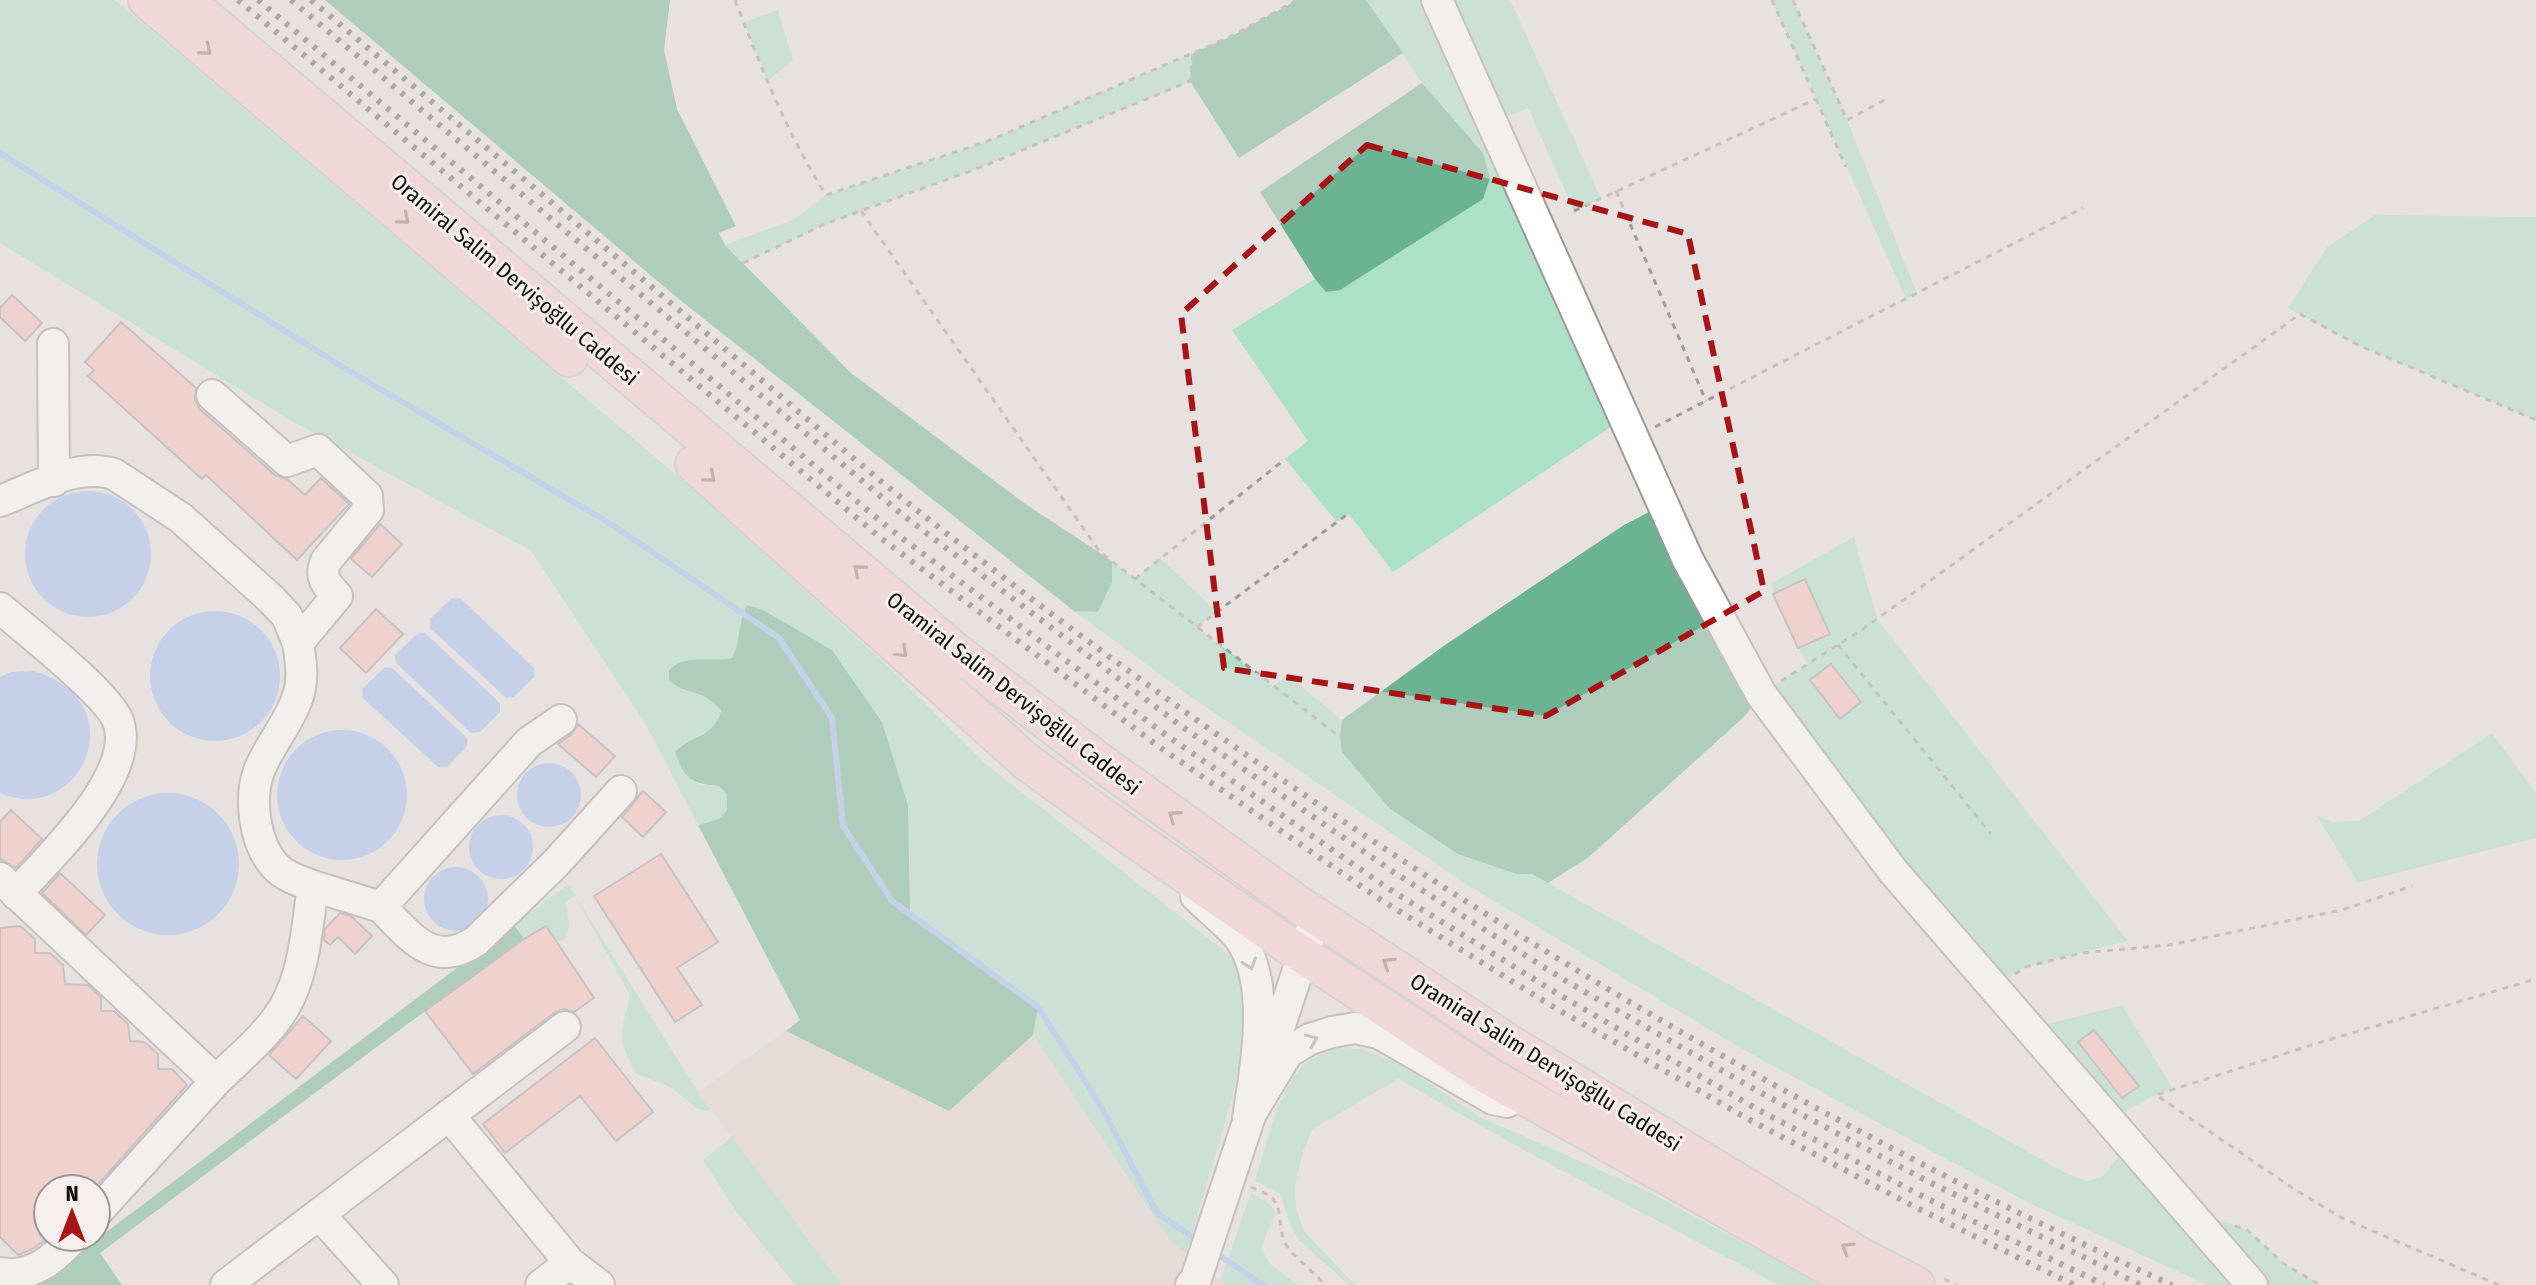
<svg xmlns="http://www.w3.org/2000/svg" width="2536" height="1285" font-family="'Fira Sans Condensed',sans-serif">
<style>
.built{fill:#e3d6d0}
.green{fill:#ace1c8}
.forest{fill:#6bb393}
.water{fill:#9bbdf4}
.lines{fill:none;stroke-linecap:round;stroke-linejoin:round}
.stream{stroke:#9bbdf4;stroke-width:6}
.building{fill:#f9bdb9;stroke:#a29c9c;stroke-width:2}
.minor-casing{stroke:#9e9997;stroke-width:34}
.major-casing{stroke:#c1c1c1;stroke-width:40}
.path{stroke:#a09c9a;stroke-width:3;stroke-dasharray:6 6;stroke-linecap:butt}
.minor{stroke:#fff;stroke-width:30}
.major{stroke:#faccd2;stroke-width:36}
.rail{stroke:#625f5e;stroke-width:6;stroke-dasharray:4 8;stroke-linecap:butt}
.oneway{stroke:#92777a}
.oneway2{stroke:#a09f9f}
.marked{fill:none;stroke:#a81316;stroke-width:6;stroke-dasharray:16 10;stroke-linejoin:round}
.labels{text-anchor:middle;stroke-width:6;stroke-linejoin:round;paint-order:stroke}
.street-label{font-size:22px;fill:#12100f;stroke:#f5efed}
</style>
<rect width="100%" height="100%" fill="#e7e2e0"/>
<!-- built -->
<path class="built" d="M 786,1031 L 948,1111 L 1033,1035 L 1168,1240 L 1227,1285 L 842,1285 L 698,1092 Z"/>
<!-- green -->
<path class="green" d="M 0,0 L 115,0 L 692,488 L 893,671 L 987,765 L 1236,960 L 1244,982 L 1241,1056 L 1232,1099 L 1186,1254 L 1169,1240 L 1033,1035 L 1038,1007 L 910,914 L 908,805 L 882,722 L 832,650 L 763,610 L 742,613 L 739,645 L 732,658 L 717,661 L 695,659 L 669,670 L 669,681 C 689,697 704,688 721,711 L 711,730 L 699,735 L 696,784 L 719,786 L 727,794 L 727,810 L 719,819 L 698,825 L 645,723 L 531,551 L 290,420 L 0,243 Z
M 1366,0 L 1510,0 L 1601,198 L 1574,211 L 1528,108 L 1493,122 L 1624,418 L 1393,572 L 1349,514 L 1337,522 L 1285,459 L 1308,441 L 1232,330 L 1315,279 L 1326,292 L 1483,153 L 1422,83 Z
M 1772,0 L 1793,0 L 1847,120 L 1917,293 L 1906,299 Z
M 778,10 L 793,60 L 768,81 L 744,22 Z
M 1193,53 L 1190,81 L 984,166 L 825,224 L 743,263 L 725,245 L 795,219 L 826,195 L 988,141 Z
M 2375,215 L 2536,217 L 2536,420 L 2360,346 L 2288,308 L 2327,247 Z
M 1854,537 L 1877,619 L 2128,941 L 2025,967 L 1995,987 L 1761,694 L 1808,664 L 1798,648 L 1830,633 L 1805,580 L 1773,594 L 1772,583 Z
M 1160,558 L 1210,605 L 1220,609 L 1197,627 L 1273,686 L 1288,675 L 1342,720 L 1340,737 L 1342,752 L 1389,808 L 1458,854 L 1516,874 L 1532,874 L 2064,1172 L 2087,1181 L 2102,1177 L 2130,1143 L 2196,1220 L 2224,1222 L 2247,1230 L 2284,1264 L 2320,1285 L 2207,1285 L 2027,1202 L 1886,1127 L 1744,1050 L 1469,886 L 1188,695 L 1074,611 L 1098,612 L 1112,582 L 1112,561 L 1135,579 Z
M 2492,733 L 2536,793 L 2536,838 L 2358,883 L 2317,816 L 2332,822 L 2359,821 Z
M 568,884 L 698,1092 L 710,1109 L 706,1111 L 696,1108 L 672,1088 L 635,1073 C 630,1061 622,1047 622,1034 C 622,1019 629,1008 629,993 L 575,896 L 566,902 L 569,926 L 566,939 L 557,942 L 524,939 L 514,925 Z
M 2122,1005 L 2173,1089 L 2156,1095 L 2110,1119 L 2031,1028 Z
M 1338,1048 L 1363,1049 L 1402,1065 L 1480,1117 L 1641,1188 L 1823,1285 L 1779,1285 L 1540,1159 L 1398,1079 L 1313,1129 L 1303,1151 L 1295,1186 L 1296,1207 L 1304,1231 L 1355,1285 L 1349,1285 L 1299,1240 L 1291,1227 L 1280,1194 L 1255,1181 C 1266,1146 1279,1083 1309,1061 C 1318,1055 1329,1052 1338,1048 Z
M 732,1137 L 842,1285 L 795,1285 L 737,1213 L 703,1160 Z
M 1251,1193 L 1267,1202 L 1276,1212 L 1261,1248 L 1269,1263 L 1298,1285 L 1227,1285 L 1220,1280 Z"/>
<!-- forest -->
<path class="forest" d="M 325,0 L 670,0 L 664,50 L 677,109 L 736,226 L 719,233 L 725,245 L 851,373 L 1024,503 L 1112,561 L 1112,582 L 1098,612 L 1074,611 L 680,300 Z
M 1297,0 L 1366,0 L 1403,53 L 1239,158 L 1190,81 L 1193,53 L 1230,37 Z
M 1422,83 L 1483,153 L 1490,178 L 1483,199 L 1340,290 L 1326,292 L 1315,279 L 1260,192 Z
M 1651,511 L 1761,694 L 1746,715 L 1589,857 L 1548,883 L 1532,874 L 1516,874 L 1458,854 L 1389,808 L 1342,752 L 1340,737 L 1342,720 L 1445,645 L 1624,525 Z
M 747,605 L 763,610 L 832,650 L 882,722 L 908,805 L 910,914 L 1038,1007 L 1033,1035 L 949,1111 L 786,1031 L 800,1020 L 698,825 L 719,819 L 727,810 L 727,794 L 719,786 C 690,783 685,780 675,752 C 694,733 712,739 721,711 C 705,689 688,696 669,681 L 669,670 C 685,653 711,663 732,658 C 742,640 737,623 747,605 Z
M 514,925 L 524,939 L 425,1011 L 100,1253 L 122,1285 L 36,1285 Z"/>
<!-- water -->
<path class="water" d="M25 554a63 63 0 1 1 126 0a63 63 0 1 1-126 0Z
M 452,598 L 460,598 L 534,668 L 534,677 L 514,697 L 506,698 L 430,628 L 430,619 Z
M150 676a65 65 0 1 1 130 0a65 65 0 1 1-130 0Z
M 418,633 L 425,633 L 500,703 L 500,712 L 480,732 L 471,733 L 396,663 L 395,655 Z
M 385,667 L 392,668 L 467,738 L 467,746 L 447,767 L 438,767 L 363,698 L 362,689 Z
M 33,671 C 138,700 81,828 0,793 L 0,677 L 11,672 Z
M277 795a65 65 0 1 1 130 0a65 65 0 1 1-130 0Z
M517 795a32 32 0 1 1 64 0a32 32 0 1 1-64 0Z
M97 864a71 71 0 1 1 142 0a71 71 0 1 1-142 0Z
M469 847a32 32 0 1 1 64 0a32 32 0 1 1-64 0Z
M424 899a32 32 0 1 1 64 0a32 32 0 1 1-64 0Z"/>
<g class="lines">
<!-- stream -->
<path class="stream" d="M 0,153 L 346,369 L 611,524 L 779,638 L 832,718 L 843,826 L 892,901 L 1038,1007 L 1102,1108 L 1157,1213 L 1200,1242
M 1213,1251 L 1263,1285"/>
</g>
<!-- building -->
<path class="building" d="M 12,295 L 42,323 L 25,341 L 0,317 L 0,308 Z
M 121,322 L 196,388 L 195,400 L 200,409 L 275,475 L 287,479 L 305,495 L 321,478 L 349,504 L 297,560 L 206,475 L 202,479 L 88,376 L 94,370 L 85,362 Z
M 380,524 L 402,544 L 372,577 L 351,559 Z
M 1805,579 L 1830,634 L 1798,648 L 1773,594 Z
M 376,609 L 403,634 L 366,673 L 340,648 Z
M 1831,664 L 1861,702 L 1840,719 L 1810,680 Z
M 578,724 L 615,756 L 596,777 L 558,744 L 572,734 Z
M 643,791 L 666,812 L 643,837 L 622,817 Z
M 11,810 L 42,839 L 16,868 L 0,859 L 0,822 Z
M 661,854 L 718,942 L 677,968 L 702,1005 L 675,1022 L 594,896 Z
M 60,873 L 105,915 L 86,935 L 42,893 Z
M 340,913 L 351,916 L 372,936 L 355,954 L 338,937 L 330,945 L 324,940 L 325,929 Z
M 20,926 L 35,939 L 35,953 L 50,953 L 63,965 L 65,984 L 88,985 L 101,997 L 101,1011 L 114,1011 L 128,1024 L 130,1041 L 144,1042 L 158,1054 L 158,1069 L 172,1069 L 187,1085 L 94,1189 L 48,1189 L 49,1237 L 32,1249 L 18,1255 L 0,1237 L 0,928 Z
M 546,926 L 594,998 L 574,1012 L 564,1009 L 554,1013 L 473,1074 L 425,1011 L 524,939 Z
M 303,1016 L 331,1041 L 296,1079 L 269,1055 Z
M 2094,1030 L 2139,1086 L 2122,1098 L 2078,1042 Z
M 595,1038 L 653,1112 L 616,1141 L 580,1096 L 505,1153 L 483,1124 Z"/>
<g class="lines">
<defs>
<path id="minor" d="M 1437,0 L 1688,560 L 1761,694 L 1893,871 L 2252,1285
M 53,344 L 54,481
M 212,395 L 287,461 L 318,450 L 367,496 L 368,510 L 326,561 C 319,577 326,584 337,596 L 298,643 C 301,661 304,681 297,699 C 288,725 269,745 259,771 C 249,798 254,843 275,866 C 285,877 300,881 313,886 C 307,926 305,972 284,1008 C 267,1036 239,1058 216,1081
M 0,501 C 35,488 77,462 114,474 L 181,518 L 271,599 L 287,616 L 298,643
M 0,608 C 26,630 108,694 118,721 C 138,775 48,858 16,894
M 0,878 L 216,1081 L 96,1213
M 313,886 L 381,907 L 529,742 L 561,720
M 1196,896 C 1209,909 1225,921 1237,935 C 1273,980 1256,1066 1248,1118 L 1288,1052 L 1310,1039 L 1332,1032 L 1355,1028 L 1379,1033 L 1493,1099 L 1507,1102
M 381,907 C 410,936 433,970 476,941 L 556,863 L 621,791
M 449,1115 L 570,1263 L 599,1285
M 319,1214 L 383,1285
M 0,1273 C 31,1279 55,1258 74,1237
M 226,1285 L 565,1027
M 541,1285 L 570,1263
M 1191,1285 L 1196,1279 L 1316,916"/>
<path id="major" d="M 147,0 L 569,358
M 185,0 L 954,650 L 1100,762 L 1299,905 L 1512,1045 L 1860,1256 L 1916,1285
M 694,464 L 1028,763 L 1124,832 L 1292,948 L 1490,1077 L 1861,1285"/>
</defs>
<!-- minor casing -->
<use href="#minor" class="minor-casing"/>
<!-- major casing -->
<use href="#major" class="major-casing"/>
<!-- path -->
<path class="path" d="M 735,0 C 761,67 787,134 826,195 L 988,141 L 1230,37 L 1297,0
M 1772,0 L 1846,167
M 1793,0 L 1847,120 L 1888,98
M 1616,191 L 1706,401
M 861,211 L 1100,552 L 1340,737
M 1574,211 L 1816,99
M 743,263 L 825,224 L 984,166 L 1190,81 L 1193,53
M 1655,427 L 2083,208
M 1135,579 L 1285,459
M 1197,627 L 1349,513
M 1838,645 L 1991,834
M 1781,681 L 1863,629 L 2300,314 L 2360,346 L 2536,420
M 2015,974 L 2025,967 L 2082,953 L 2169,945 L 2342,910 L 2412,886
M 1251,1187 L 1271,1196 L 1278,1206 L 1283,1240 L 1291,1252 L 1326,1285
M 2235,1226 L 2247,1230 L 2284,1264 L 2320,1285
M 1944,1279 L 1956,1285
M 2499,1285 L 2342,1218 L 2294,1189 L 2156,1095 L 2318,1043 L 2536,979"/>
<!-- minor -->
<use href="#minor" class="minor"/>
<!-- major -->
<use href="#major" class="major"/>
<!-- rail -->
<path class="rail" d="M 238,0 L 882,539 L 1158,746 L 1381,900 L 1552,1006 L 1748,1119 L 1915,1207 L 2074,1285
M 258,0 L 890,529 L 1166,735 L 1389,889 L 1558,994 L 1755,1108 L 1922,1196 L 2104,1285
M 291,0 L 904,516 L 1181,726 L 1398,875 L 1566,981 L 1763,1094 L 1931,1183 L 2141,1285
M 311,0 C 445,113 579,225 712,338 C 779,394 845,453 913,507 C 1301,814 1721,1081 2172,1285"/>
</g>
<!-- one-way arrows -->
<defs><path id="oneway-chevron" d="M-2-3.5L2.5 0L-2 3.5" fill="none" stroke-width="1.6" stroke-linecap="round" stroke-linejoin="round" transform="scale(2)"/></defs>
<g class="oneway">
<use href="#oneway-chevron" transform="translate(206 50) rotate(40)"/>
<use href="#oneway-chevron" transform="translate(404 219) rotate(40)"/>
<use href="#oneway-chevron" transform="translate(710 477) rotate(40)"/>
<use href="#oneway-chevron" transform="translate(859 570) rotate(-140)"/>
<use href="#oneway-chevron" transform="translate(902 652) rotate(42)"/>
<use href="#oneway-chevron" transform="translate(1174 816) rotate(-144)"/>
<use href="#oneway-chevron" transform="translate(1388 963) rotate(-147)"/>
<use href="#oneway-chevron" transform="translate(1847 1248) rotate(-149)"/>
</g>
<g class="oneway2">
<use href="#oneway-chevron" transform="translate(1250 964) rotate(72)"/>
<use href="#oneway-chevron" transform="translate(1312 1040) rotate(-24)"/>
</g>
<!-- marked area -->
<path d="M0 0H2536V1285H0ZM 1367,145 L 1688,234 L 1764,591 L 1546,716 L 1224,668 L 1181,314 Z" fill="#e7e2e0" fill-opacity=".55" fill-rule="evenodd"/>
<path class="marked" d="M 1367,145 L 1688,234 L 1764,591 L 1546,716 L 1224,668 L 1181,314 Z"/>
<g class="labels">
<!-- street labels -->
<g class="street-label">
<text transform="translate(515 279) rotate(40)" y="8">Oramiral Salim Dervişoğllu Caddesi</text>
<text transform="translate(1014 693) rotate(38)" y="8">Oramiral Salim Dervişoğllu Caddesi</text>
<text transform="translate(1546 1062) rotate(32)" y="8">Oramiral Salim Dervişoğllu Caddesi</text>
</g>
</g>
<!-- north arrow -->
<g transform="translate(72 1213)"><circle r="38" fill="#f5efed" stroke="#9a9694" stroke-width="2"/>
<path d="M0-6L14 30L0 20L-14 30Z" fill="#a81316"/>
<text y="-12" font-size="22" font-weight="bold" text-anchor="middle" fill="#12100f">N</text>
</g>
</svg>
